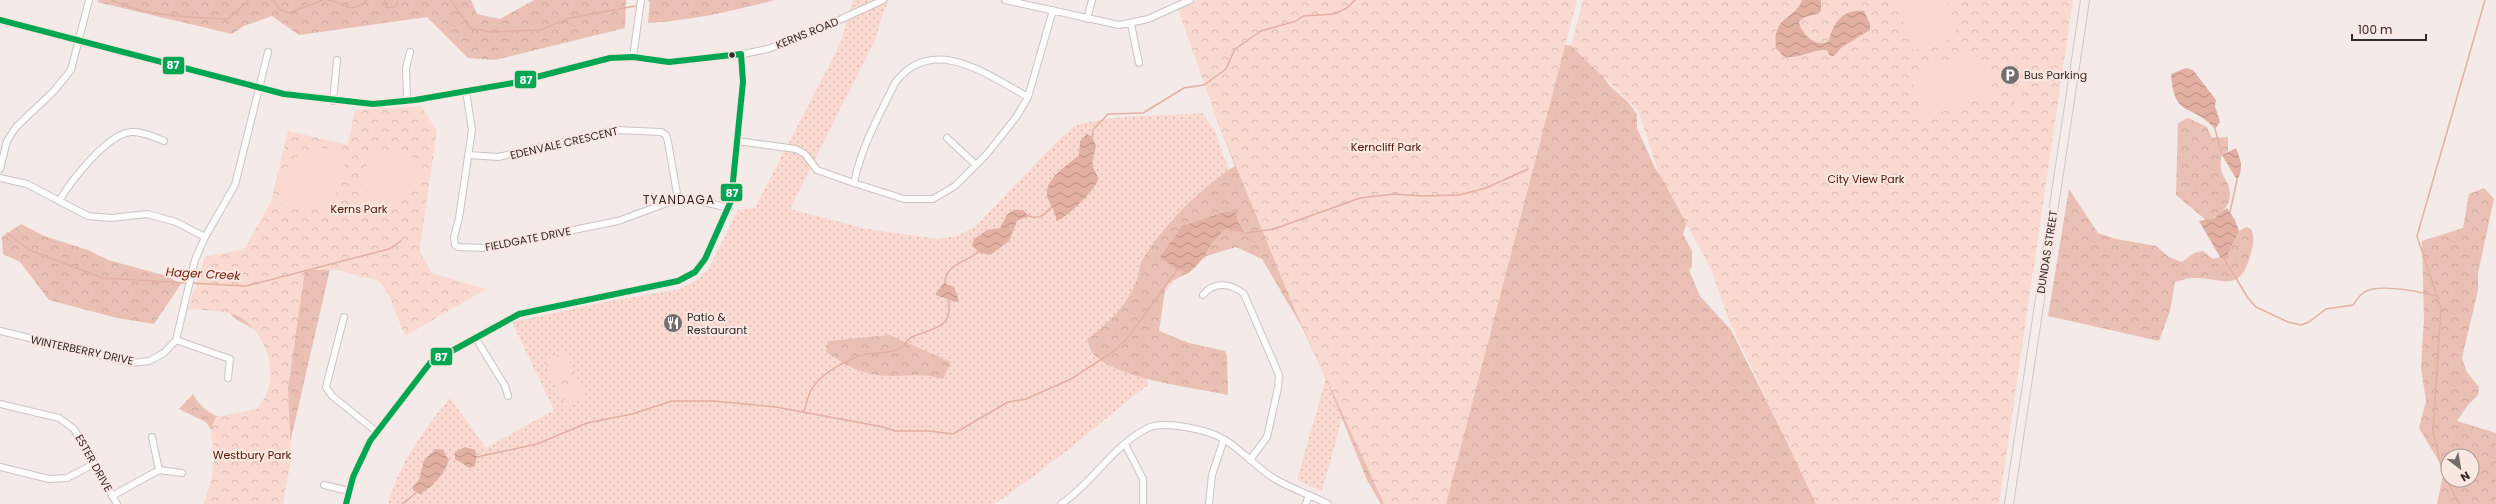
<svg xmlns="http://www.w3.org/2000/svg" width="2496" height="504" font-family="Poppins,sans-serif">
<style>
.grass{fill:url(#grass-dots)}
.forest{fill:url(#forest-crowns);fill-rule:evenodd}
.park{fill:url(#park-crowns)}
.garden{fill:#fad9d0}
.water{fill:url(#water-waves)}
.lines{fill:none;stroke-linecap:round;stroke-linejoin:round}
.stream{stroke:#e2b0a2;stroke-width:1.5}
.minor-casing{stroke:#ccc4c2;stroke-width:8}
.major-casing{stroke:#cec9c7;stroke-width:10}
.minor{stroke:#fdfcfb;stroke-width:6}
.major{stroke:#f5edea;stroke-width:8}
.bus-1-casing{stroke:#f9e7e2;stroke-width:9}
.bus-1{stroke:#00a651;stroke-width:6}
.bus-dot{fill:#302a28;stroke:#f9e7e2;stroke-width:1.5}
.labels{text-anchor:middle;stroke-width:4;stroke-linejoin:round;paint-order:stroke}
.street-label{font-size:11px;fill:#302a28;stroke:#f9e7e2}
.poi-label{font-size:11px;fill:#302a28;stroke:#f9e7e2;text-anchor:start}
.park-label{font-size:11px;fill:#4f1302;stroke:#f9e7e2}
.neighbourhood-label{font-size:12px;letter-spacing:1px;fill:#322622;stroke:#f9e7e2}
.water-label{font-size:12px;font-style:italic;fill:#712109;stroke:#f9e7e2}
.line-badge{stroke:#f9e7e2;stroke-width:1.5}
.badge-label{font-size:11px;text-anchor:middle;font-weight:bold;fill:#fff}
</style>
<defs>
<pattern id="grass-dots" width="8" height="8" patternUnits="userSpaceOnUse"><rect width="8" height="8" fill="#fad9d0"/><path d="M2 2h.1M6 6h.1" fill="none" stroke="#d7bab3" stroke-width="1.8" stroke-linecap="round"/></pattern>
<pattern id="forest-crowns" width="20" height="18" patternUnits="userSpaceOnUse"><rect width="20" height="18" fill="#eac0b4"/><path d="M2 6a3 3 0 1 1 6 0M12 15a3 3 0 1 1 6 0" fill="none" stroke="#c9a59b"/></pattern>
<pattern id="park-crowns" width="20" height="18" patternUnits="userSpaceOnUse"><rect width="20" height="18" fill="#fad9d0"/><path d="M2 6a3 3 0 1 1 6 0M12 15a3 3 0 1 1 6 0" fill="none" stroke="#d7bab3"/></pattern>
<pattern id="water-waves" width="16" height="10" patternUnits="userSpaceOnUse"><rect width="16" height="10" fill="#e2b0a2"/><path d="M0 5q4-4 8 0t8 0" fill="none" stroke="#b88f84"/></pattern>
</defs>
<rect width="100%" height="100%" fill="#f4eae7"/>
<!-- grass -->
<path class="grass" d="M 853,0 L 889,0 L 882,16 L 876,38 L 790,209 L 867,229 L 938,239 L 957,236 L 975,227 C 988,214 1068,128 1075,126 C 1116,113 1160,117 1202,113 L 1215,131 L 1244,213 L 1209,238 L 1138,326 L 1148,385 C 1097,424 1049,469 994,504 L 388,504 C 400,462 423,431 450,398 L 486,448 L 554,410 L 512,322 L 610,301 L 680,289 L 697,280 L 709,268 L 738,210 L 755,208 L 840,44 Z
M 1326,378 L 1343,415 L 1322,491 L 1297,480 Z"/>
<!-- forest -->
<path class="forest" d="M 99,0 L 471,0 L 477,14 L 500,19 L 534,0 L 626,0 L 625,28 L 495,60 L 468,58 L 427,17 L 299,35 L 272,16 L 244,26 L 232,34 L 97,2 Z
M 650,0 L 775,0 C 733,11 691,21 648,23 Z
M 1199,0 L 1583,47 L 1609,85 L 1627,101 L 1637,114 L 1637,128 L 1655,168 L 1690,215 L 1683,234 L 1692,251 L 1692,267 L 1689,270 L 1700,296 L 1731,330 L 1782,432 L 1996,504 L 1381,504 L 1367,480 L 1324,374 L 1302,327 L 1262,259 L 1236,247 L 1207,256 L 1200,261 L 1218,235 L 1226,229 L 1246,232 L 1238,222 L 1236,212 L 1177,270 L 1188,273 L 1166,284 L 1159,331 L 1189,343 L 1225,351 L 1227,356 L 1228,395 C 1192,387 1122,380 1095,356 C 1091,352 1089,344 1087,339 C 1108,324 1126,307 1136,282 C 1139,275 1139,266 1143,259 C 1163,225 1203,186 1235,166 L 1217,120 Z
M 2188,118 L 2207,127 L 2212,138 L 2228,137 L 2228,151 L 2222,155 C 2221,159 2220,164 2221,168 C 2221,174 2226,180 2228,185 C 2235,202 2222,217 2206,220 L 2176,195 L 2178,123 Z
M 2484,188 L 2494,199 L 2478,273 L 2478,290 L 2462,358 L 2467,372 L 2479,387 L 2478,395 L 2468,405 L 2457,421 L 2496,433 L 2496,504 L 2437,504 L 2444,470 L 2419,428 L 2426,401 L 2421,368 L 2424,319 L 2422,241 L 2463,228 L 2469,194 ZM 2448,456 L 2472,456 L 2472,480 L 2448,480 Z
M 2069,189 L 2098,233 L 2116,239 L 2156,246 L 2169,257 L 2182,262 L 2194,253 L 2203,251 L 2213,259 L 2220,257 L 2225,259 L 2239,231 L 2246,227 L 2251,229 C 2255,238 2253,247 2250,256 C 2239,295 2222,277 2193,278 C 2187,278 2180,281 2175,282 L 2170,311 L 2159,341 L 2048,316 Z
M 21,224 L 44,236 L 88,250 L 108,260 L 167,276 L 181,284 L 154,324 L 117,318 L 49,300 L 20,262 L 3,254 L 2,237 Z
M 335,264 L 334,270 L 330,269 L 276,504 L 222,446 L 206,422 L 179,409 L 193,394 C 206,419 237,427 259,410 C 261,408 266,405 268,402 C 278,388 276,365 273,349 C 270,331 238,325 230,313 C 221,299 217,280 210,265 Z
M 889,335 L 951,362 L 943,379 C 923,373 909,376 888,376 C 865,376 844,365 826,352 L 828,341 Z"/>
<!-- park -->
<path class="park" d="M 1197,0 L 1577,0 L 1446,504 L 1384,504 L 1294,308 L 1217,120 L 1178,9 Z
M 1583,0 L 2073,0 L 1999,504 L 1816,504 L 1728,318 L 1712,271 L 1658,171 L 1638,110 L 1571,46 Z
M 421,106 L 437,131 L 420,247 L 420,252 L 432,273 L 486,289 L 405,336 L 389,295 L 379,281 L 337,270 L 305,270 L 288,388 L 291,460 L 283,504 L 204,504 C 209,487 215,470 214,452 C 212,432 207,439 216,417 L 257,409 C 261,403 266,397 268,390 C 276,365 263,331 240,317 C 231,311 200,310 188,309 L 205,257 L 244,249 L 271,202 L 288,131 L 348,145 L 355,110 Z
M 565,351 L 586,397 L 565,407 L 543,361 Z"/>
<!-- garden -->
<path class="garden" d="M 1896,0 L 1946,0 L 1958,37 L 1913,51 Z
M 1979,50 L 1994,95 L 1923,118 L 1909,73 Z
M 2014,92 L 2026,99 L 2028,103 L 2025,110 L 2018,110 L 2011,94 Z
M 318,148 L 333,149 L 347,154 L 332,210 L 328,212 L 279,203 C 278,173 288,157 318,148 Z
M 373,149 L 424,160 C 417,197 394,213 357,205 L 370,152 Z
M 564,355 L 572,371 L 564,375 L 557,359 Z
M 555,360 L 562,376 L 555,379 L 547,363 Z
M 575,379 L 582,395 L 575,398 L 568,382 Z
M 565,383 L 572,399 L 565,402 L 558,387 Z"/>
<!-- water -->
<path class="water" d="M 1802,0 L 1821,0 L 1821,11 C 1814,18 1804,13 1799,23 C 1802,34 1817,49 1829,41 C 1832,24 1843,8 1864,11 L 1870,24 L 1870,30 L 1842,47 L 1834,56 L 1830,56 L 1827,50 C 1811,49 1799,60 1783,56 L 1776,47 C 1772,16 1796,19 1802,0 Z
M 2186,68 L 2193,70 L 2216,100 L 2215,106 L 2220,122 L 2215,129 C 2192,102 2174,120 2171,74 Z
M 1087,134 L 1092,137 L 1096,146 C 1095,153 1091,160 1093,167 C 1094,171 1098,175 1098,179 C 1098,187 1064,221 1056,221 C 1057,211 1048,204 1047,195 C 1045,178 1068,165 1079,155 L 1080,141 Z
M 2236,148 C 2241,161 2244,168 2237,180 L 2222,155 Z
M 2227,208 L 2235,220 L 2239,231 L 2225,260 L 2220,257 L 2199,221 L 2214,218 Z
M 1013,210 L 1023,210 L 1029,216 L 1017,221 L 1009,241 L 990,255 L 978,252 L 972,245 L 974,239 L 987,230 L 1000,228 L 1007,215 Z
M 1225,212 L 1236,212 L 1238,222 L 1246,233 L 1226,229 C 1209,241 1205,262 1188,273 L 1177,270 L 1160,257 L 1182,226 Z
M 944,283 L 954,287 L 959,301 L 955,302 L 936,295 L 936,293 Z
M 465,447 L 475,450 L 477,457 L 475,465 L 470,468 L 455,459 L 455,452 Z
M 436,449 L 444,450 L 445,455 L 449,459 C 446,472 432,488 420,494 L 414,491 L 412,488 L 419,480 L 424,460 Z"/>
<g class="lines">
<!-- stream -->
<path class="stream" d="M 111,0 C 148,17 188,17 228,19 L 249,0
M 273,0 L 280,10 L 289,13 L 323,0
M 328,0 C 346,3 350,16 367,0
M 384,0 L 387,8 L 396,6 L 398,0
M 451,0 L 470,28 L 491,32 L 540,30 L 570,18 L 635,6
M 649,1 L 651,0
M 2215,129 L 2222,155
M 1092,137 L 1093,130 L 1108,114 L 1143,113 L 1184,88 L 1204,85 L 1226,69 L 1235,49 L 1261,31 L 1296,21 L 1303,16 L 1334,14 L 1347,8 L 1355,0
M 2230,212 L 2237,180
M 1029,216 C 1040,220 1045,214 1052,206
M 7,233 L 29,250 L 103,278 L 187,283
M 1246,233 L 1274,229 L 1360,198 L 1394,194 L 1423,196 L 1459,195 L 1486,188 L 1528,169
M 2225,260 L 2248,298 L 2256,307 L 2288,322 L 2301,325 L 2309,322 L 2326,309 L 2353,305 C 2356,301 2359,296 2363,293 C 2377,282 2420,292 2437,296
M 190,283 L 246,286 L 389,249 L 401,241
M 945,283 C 945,264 967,262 978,252
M 804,412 C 806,405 808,393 813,387 C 823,372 850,358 867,354 C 878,352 889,354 899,349 C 905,347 907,339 912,337 C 930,328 955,330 948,299
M 477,457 L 537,444 L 587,423 L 632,414 L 672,401 L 713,401 L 776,407 L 883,427 L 895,431 L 930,431 L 953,434 L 1008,402 L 1026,399 L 1071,379 L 1114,351 L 1130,335 L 1177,270
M 402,504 L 416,493
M 2459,504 L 2442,470 L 2433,432 L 2441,308 L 2417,236 L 2485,0"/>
<defs>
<path id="minor" d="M 1005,0 L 1119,25 L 1148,19 L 1190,0
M 1087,19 L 1092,0
M 0,20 L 284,94 L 373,104 L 415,100 L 513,83 L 610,58 L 633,57 L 669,62 L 738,55 L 768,49 L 815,31 L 883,0
M 1131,24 L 1139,63
M 633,57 L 641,0
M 466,91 L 472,130 L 459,218 L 454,237 L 455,245 L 458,247 L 484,248 L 618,221 L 678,199 L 691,199 L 729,208
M 333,101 L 337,60
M 407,101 L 406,68 L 410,52
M 947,138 L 976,165
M 737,141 L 796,149 L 805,154 L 817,170 L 854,183 L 904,199 L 933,199 L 955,186 L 986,155 L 1017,116 L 1028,97 L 1053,10
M 468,155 L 498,157 L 616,130 L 661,132 L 666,135 L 668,142 L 678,199
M 0,169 L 7,141 L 16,127 L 54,91 L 71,70 L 89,0
M 0,178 L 27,184 L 88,216 L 111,218 L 147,214 L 176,222 L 205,237
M 854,183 C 861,147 879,116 895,83 C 932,33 988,75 1028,97
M 59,201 C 71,181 107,134 131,132 C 142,131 154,137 164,141
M 1203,295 C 1214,281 1231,283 1244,294 L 1279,375 L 1278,388 L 1267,437 L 1250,460
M 344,317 L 326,387 L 332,396 L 377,432
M 0,331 L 132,363 L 149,361 L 164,353 L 176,340 L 195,260 L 205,237 L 235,185 L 268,52
M 475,337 L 505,386 L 508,396
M 176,340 L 230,359 L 228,378
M 0,404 L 59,418 L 74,429 L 117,504
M 152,437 L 159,470
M 1125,444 L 1143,479 L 1143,504
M 0,467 L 49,479 L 67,478 L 94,464
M 324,485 L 349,491
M 112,496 L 159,470 L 182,473
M 346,504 L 353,477 L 370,441 L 430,363 L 519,314 L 678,281 L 695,272 L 705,259 L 731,201 L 743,82 L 741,54
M 1061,504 C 1093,483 1113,445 1148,428 C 1165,420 1209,430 1225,440 C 1243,451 1257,468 1275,479 C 1292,489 1311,495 1328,504
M 1209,504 L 1212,475 L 1224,439
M 1306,504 L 1309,495"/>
<path id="major" d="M 2009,504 L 2085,0"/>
</defs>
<!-- minor casing -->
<use href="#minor" class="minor-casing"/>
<!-- major casing -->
<use href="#major" class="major-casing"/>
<!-- minor -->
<use href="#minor" class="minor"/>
<!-- major -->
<use href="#major" class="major"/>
<defs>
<path id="bus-1" d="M 0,20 L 284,94 L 373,104 L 415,100 L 513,83 L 610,58 L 633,57 L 669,62 L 741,54 L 743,82 L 731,201 L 705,259 L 695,272 L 678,281 L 519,314 L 430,363 L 370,441 L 353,477 L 346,504"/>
</defs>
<!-- bus-1 casing -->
<use href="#bus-1" class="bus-1-casing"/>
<!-- bus-1 -->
<use href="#bus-1" class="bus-1"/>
</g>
<!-- icons -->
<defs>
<symbol id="parking-disc" viewBox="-11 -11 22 22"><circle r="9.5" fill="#756d6b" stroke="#f9e7e2"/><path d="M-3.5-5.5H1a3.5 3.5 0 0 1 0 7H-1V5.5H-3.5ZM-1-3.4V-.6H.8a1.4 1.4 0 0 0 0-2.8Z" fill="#fff"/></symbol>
<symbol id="restaurant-disc" viewBox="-11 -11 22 22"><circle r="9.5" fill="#756d6b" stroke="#f9e7e2"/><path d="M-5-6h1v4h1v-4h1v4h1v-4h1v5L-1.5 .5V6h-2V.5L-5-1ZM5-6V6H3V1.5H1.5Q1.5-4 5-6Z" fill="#fff"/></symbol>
</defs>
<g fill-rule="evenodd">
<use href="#parking-disc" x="1999" y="64" width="22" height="22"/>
<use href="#restaurant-disc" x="662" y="312" width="22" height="22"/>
</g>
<!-- markers -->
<circle class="bus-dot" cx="732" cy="55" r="3.5"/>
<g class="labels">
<!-- street labels -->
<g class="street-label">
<text transform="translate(807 33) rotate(-22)" y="4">KERNS ROAD</text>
<text transform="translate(564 143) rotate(-13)" y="4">EDENVALE CRESCENT</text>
<text transform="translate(528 239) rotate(-11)" y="4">FIELDGATE DRIVE</text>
<text transform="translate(2047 252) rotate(-81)" y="4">DUNDAS STREET</text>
<text transform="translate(82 350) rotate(12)" y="4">WINTERBERRY DRIVE</text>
<text transform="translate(94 463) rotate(61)" y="4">ESTER DRIVE</text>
</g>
<!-- poi labels -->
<g class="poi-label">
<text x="2024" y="79">Bus Parking</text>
<text x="687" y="321">Patio &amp;<tspan x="687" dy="13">Restaurant</tspan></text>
</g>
<!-- park labels -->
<g class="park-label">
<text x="1386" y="151">Kerncliff Park</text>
<text x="1866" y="183">City View Park</text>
<text x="359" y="213">Kerns Park</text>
<text x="252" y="459">Westbury Park</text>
</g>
<!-- neighbourhood labels -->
<g class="neighbourhood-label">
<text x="679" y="204">TYANDAGA</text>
</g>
<!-- water labels -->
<g class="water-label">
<text transform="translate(203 274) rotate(3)" y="4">Hager Creek</text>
</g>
</g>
<g class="line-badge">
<rect x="162" y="56" width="23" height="19" rx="4" fill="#00a651"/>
<rect x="514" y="70" width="23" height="19" rx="4" fill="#00a651"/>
<rect x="720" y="183" width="23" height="19" rx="4" fill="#00a651"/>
<rect x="430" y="347" width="23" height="19" rx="4" fill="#00a651"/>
</g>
<g class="badge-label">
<text x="173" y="69">87</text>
<text x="526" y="84">87</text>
<text x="732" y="197">87</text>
<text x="441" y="361">87</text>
</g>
<!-- north arrow -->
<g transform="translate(2460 468) rotate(149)"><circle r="19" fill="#f9e7e2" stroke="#a99b98"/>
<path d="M0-3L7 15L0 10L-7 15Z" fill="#756d6b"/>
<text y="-6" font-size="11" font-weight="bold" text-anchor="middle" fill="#302a28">N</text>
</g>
<!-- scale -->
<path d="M2352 34v6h74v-6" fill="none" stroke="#302a28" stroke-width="2"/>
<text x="2358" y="34" font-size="12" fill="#302a28" stroke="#f9e7e2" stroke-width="3" paint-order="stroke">100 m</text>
</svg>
